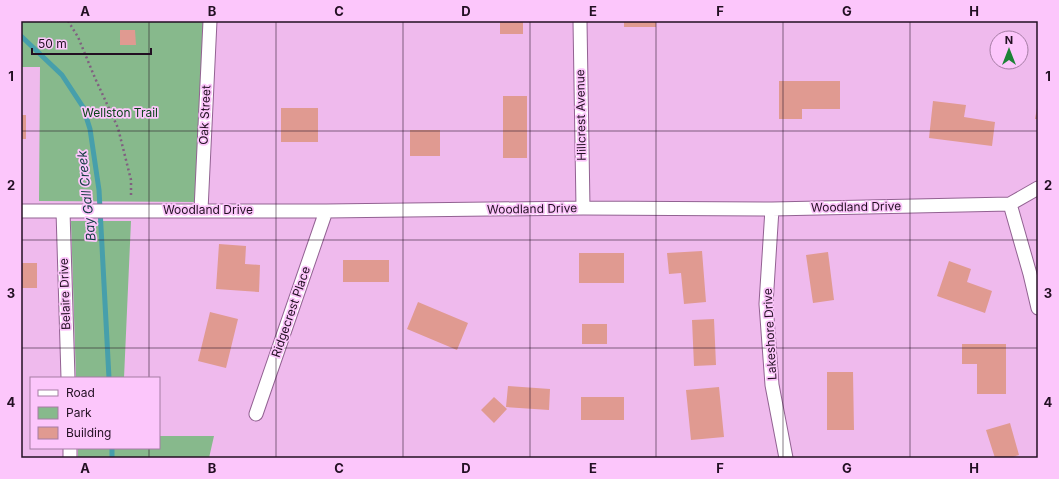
<svg xmlns="http://www.w3.org/2000/svg" width="1059" height="479" font-family="Inter,sans-serif">
<style>
.green{fill:#87b98c}
.lines{fill:none;stroke-linecap:round;stroke-linejoin:round}
.stream{stroke:#479fab;stroke-width:5}
.building{fill:#e09a91}
.minor-casing{stroke:#926292;stroke-width:15}
.path{stroke:#815f81;stroke-width:2.5;stroke-dasharray:2 3;stroke-linecap:butt}
.minor{stroke:#fff;stroke-width:13}
.grid{fill:none;stroke:#220f22;stroke-width:1;stroke-opacity:0.55}
.labels{text-anchor:middle;stroke-width:3.5;stroke-linejoin:round;paint-order:stroke}
.park-label{font-size:12px;fill:#0a4418;stroke:#fcc6fb}
.street-label{font-size:12px;fill:#220f22;stroke:#fcc6fb}
.water-label{font-size:13px;font-style:italic;fill:#103a3f;stroke:#fcc6fb}
.neatline{fill:none;stroke:#220f22;stroke-width:1.5}
.grid-label{font-size:13px;text-anchor:middle;font-weight:bold;fill:#220f22}
</style>
<rect width="100%" height="100%" fill="#efbaed"/>
<!-- green -->
<path class="green" d="M 21,21 L 204,21 L 196,202 L 39,201 L 40,67 L 21,67 Z
M 71,221 L 131,221 L 124,378 L 76,378 Z
M 159,436 L 214,436 L 209,458 L 78,458 L 78,448 L 159,448 Z"/>
<g class="lines">
<!-- stream -->
<path class="stream" d="M 21,36 L 62,75 L 83,107 L 90,129 L 99,190 L 109,378
M 112,448 L 112,458"/>
</g>
<!-- building -->
<path class="building" d="M 500,21 L 523,21 L 523,34 L 500,34 Z
M 624,21 L 656,21 L 656,27 L 624,27 Z
M 120,30 L 135,30 L 136,45 L 120,45 Z
M 779,81 L 840,81 L 840,109 L 802,109 L 802,119 L 779,119 Z
M 503,96 L 527,96 L 527,158 L 503,158 Z
M 933,101 L 966,105 L 964,117 L 995,122 L 992,146 L 929,138 Z
M 281,108 L 318,108 L 318,142 L 281,142 Z
M 1037,108 L 1038,108 L 1038,119 L 1035,119 Z
M 21,115 L 26,115 L 26,139 L 21,139 Z
M 410,130 L 440,130 L 440,156 L 410,156 Z
M 219,244 L 246,246 L 245,264 L 260,265 L 259,292 L 216,289 Z
M 702,251 L 706,302 L 684,304 L 681,273 L 669,274 L 667,253 Z
M 828,252 L 834,300 L 813,303 L 806,255 Z
M 579,253 L 624,253 L 624,283 L 579,283 Z
M 343,260 L 389,260 L 389,282 L 343,282 Z
M 949,261 L 971,269 L 967,282 L 992,291 L 985,313 L 937,296 Z
M 21,263 L 37,263 L 37,288 L 21,288 Z
M 418,302 L 468,323 L 457,350 L 407,329 Z
M 210,312 L 238,319 L 226,368 L 198,361 Z
M 714,319 L 716,365 L 694,366 L 692,320 Z
M 582,324 L 607,324 L 607,344 L 582,344 Z
M 962,344 L 1006,344 L 1006,394 L 977,394 L 977,364 L 962,364 Z
M 827,372 L 853,372 L 854,430 L 827,430 Z
M 508,386 L 550,389 L 549,410 L 506,407 Z
M 719,387 L 724,437 L 691,440 L 686,390 Z
M 494,397 L 507,409 L 494,423 L 481,410 Z
M 581,397 L 624,397 L 624,420 L 581,420 Z
M 1010,423 L 1019,455 L 1010,458 L 995,458 L 986,430 Z"/>
<g class="lines">
<defs>
<path id="minor" d="M 580,21 L 583,208
M 1010,204 L 1030,274 L 1038,308
M 772,209 L 766,304 L 772,385 L 786,458
M 201,210 L 210,21
M 21,211 L 326,211 L 583,208 L 772,209 L 1010,204 L 1038,188
M 63,211 L 68,378
M 256,414 L 326,211
M 70,448 L 70,458"/>
</defs>
<!-- minor casing -->
<use href="#minor" class="minor-casing"/>
<!-- path -->
<path class="path" d="M 68,21 L 78,37 L 95,78 L 118,128 L 131,180 L 131,198"/>
<!-- minor -->
<use href="#minor" class="minor"/>
</g>
<!-- grid -->
<path class="grid" d="M 149,21 L 149,378M 276,21 L 276,458M 403,21 L 403,458M 530,21 L 530,458M 656,21 L 656,458M 783,21 L 783,458M 910,21 L 910,458M 21,131 L 1038,131M 21,240 L 1038,240M 21,348 L 1038,348M 149,448 L 149,458"/>
<g class="labels">
<!-- park labels -->
<g class="park-label">
<text x="120" y="117">Wellston Trail</text>
</g>
<!-- street labels -->
<g class="street-label">
<text transform="translate(205 115) rotate(-87)" y="4">Oak Street</text>
<text transform="translate(581 115) rotate(-91)" y="4">Hillcrest Avenue</text>
<text transform="translate(856 207) rotate(-1)" y="4">Woodland Drive</text>
<text transform="translate(532 209) rotate(-1)" y="4">Woodland Drive</text>
<text x="208" y="214">Woodland Drive</text>
<text transform="translate(65 294) rotate(-92)" y="4">Belaire Drive</text>
<text transform="translate(291 312) rotate(-71)" y="4">Ridgecrest Place</text>
<text transform="translate(770 334) rotate(-93)" y="4">Lakeshore Drive</text>
</g>
<!-- water labels -->
<g class="water-label">
<text transform="translate(86 196) rotate(-96)" y="5">Bay Gall Creek</text>
</g>
</g>
<!-- border -->
<rect width="1059" height="479" fill="none" stroke="#fcc6fb" stroke-width="44"/>
<!-- legend -->
<rect x="30" y="377" width="130" height="72" fill="#fcc6fb" stroke="#a57da4"/>
<rect x="38" y="390" width="20" height="6" fill="#ffffff" stroke="#a57da4"/>
<text x="66" y="397" font-size="12" fill="#220f22">Road</text>
<rect x="38" y="407" width="20" height="12" fill="#87b98c" stroke="#a57da4"/>
<text x="66" y="417" font-size="12" fill="#220f22">Park</text>
<rect x="38" y="427" width="20" height="12" fill="#e09a91" stroke="#a57da4"/>
<text x="66" y="437" font-size="12" fill="#220f22">Building</text>
<!-- north arrow -->
<g transform="translate(1009 50)"><circle r="19" fill="#fcc6fb" stroke="#a57da4"/>
<path d="M0-3L7 15L0 10L-7 15Z" fill="#1c8236"/>
<text y="-6" font-size="11" font-weight="bold" text-anchor="middle" fill="#220f22">N</text>
</g>
<!-- scale -->
<path d="M32 48v6h119v-6" fill="none" stroke="#220f22" stroke-width="2"/>
<text x="38" y="48" font-size="12" fill="#220f22" stroke="#fcc6fb" stroke-width="3" paint-order="stroke">50 m</text>
<rect x="22" y="22" width="1015" height="435" class="neatline"/>
<g class="grid-label">
<text x="85" y="16">A</text>
<text x="212" y="16">B</text>
<text x="339" y="16">C</text>
<text x="466" y="16">D</text>
<text x="593" y="16">E</text>
<text x="720" y="16">F</text>
<text x="847" y="16">G</text>
<text x="974" y="16">H</text>
<text x="11" y="81">1</text>
<text x="1048" y="81">1</text>
<text x="11" y="190">2</text>
<text x="1048" y="190">2</text>
<text x="11" y="298">3</text>
<text x="1048" y="298">3</text>
<text x="11" y="407">4</text>
<text x="1048" y="407">4</text>
<text x="85" y="473">A</text>
<text x="212" y="473">B</text>
<text x="339" y="473">C</text>
<text x="466" y="473">D</text>
<text x="593" y="473">E</text>
<text x="720" y="473">F</text>
<text x="847" y="473">G</text>
<text x="974" y="473">H</text>
</g>
</svg>
